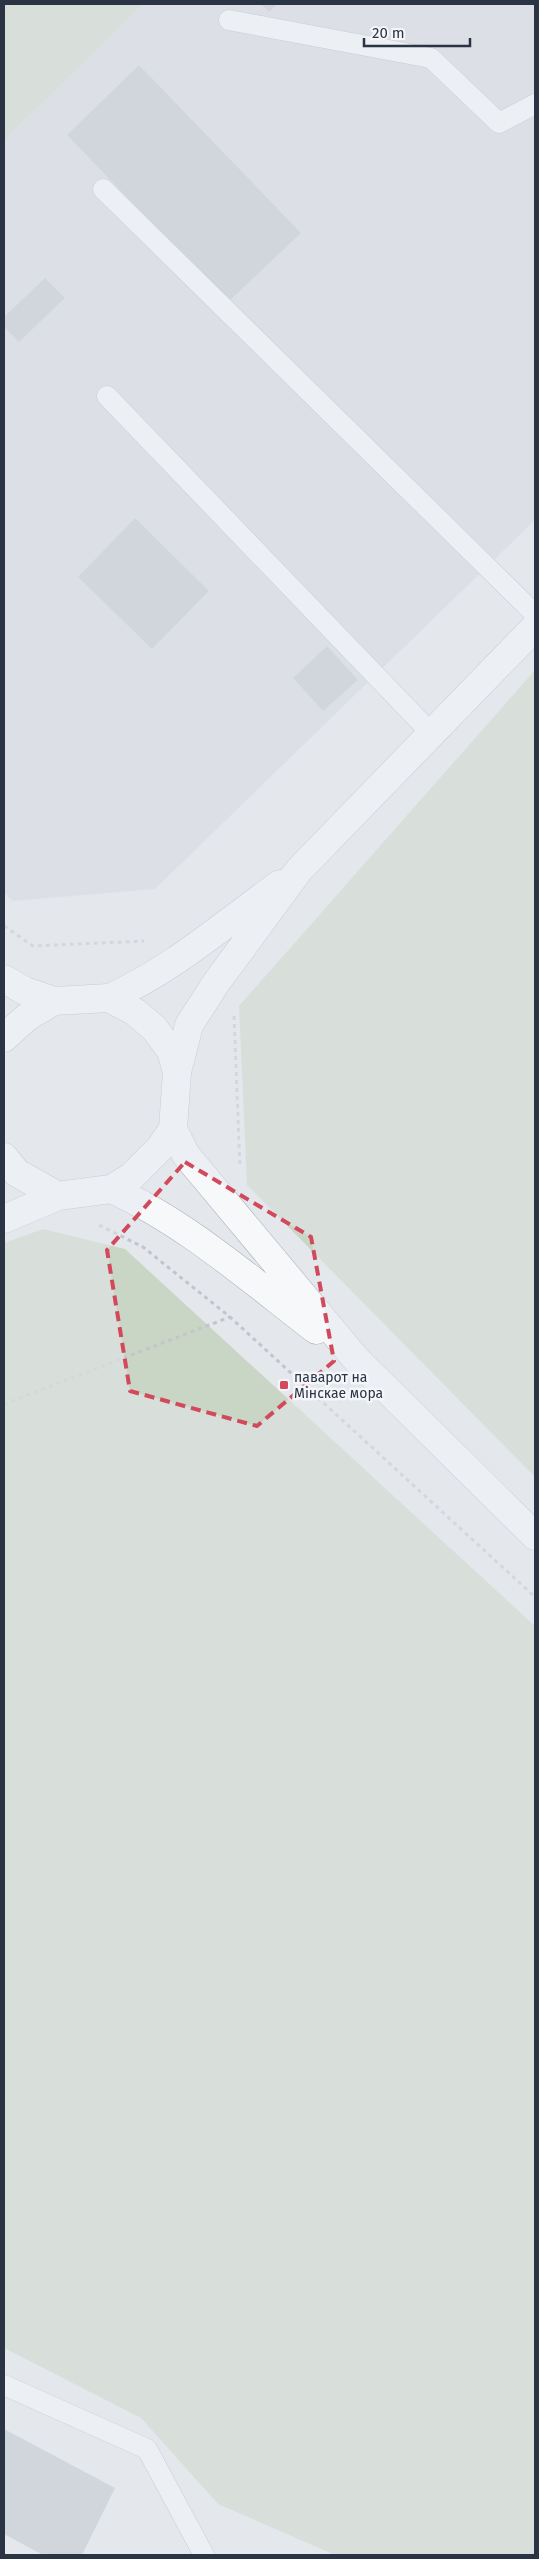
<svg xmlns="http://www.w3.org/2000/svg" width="539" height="2559" font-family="'Fira Sans',sans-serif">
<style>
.built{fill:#d2d6de}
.green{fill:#c9d6c5}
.building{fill:#bbc0ca}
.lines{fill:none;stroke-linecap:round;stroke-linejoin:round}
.service-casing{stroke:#a9aeb7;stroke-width:21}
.minor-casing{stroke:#a9aeb7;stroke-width:29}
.tertiary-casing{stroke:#a9aeb7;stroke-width:29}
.path{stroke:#c2c5cb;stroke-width:3;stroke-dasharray:4 4;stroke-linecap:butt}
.service{stroke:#f7f8fa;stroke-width:20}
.minor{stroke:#f7f8fa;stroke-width:28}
.tertiary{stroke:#f7f8fa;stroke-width:28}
.marked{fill:none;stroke:#d1495b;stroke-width:4;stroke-dasharray:10 6;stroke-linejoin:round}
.poi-dot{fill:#d1495b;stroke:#f4f6f9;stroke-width:2}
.labels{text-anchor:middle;stroke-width:5;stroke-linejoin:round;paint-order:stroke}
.poi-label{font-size:14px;fill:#2b3445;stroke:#f4f6f9;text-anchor:start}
</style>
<rect width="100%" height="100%" fill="#e4e7ec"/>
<!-- built -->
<path class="built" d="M 143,4 L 535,4 L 535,520 L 155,889 L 12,901 L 4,892 L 4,141 Z"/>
<!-- green -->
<path class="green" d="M 4,4 L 143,4 L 4,141 Z
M 535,670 L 535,1477 L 247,1185 L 239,1006 Z
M 43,1229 L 125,1249 L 535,1626 L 535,2555 L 335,2555 L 218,2504 L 141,2418 L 4,2348 L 4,1243 Z"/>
<!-- building -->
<path class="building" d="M 261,4 L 277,4 L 269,12 Z
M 139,65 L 301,233 L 228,302 L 67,135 Z
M 45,278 L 65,298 L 19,342 L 4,327 L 4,317 Z
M 135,518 L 209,591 L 152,649 L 78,577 Z
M 327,646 L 358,680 L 323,711 L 293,678 Z
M 4,2429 L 115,2488 L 82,2555 L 43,2555 L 4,2534 Z"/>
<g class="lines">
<defs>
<path id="service" d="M 229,20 L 431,58 L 499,123 L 535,104
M 103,189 L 535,614
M 107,396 L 432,734
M 4,2385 L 147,2449 L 204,2555"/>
<path id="minor" d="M 109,998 C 171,971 225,923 280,884
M 177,1072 L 189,1025 L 216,983 L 299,870 L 535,627"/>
<path id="tertiary" d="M 4,979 L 25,991 L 54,1001 L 109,998 L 135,1012 L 154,1028 L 171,1051 L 177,1072 L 173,1129 L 186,1155 L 356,1359 L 535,1536
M 4,1038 L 27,1017 L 54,1001
M 4,1157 L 17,1173 L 58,1196
M 111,1189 C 185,1222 252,1281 316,1330
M 4,1219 L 58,1196 L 111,1189 L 131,1177 L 160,1148 L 173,1129"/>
</defs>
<!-- service casing -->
<use href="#service" class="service-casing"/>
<!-- minor casing -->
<use href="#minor" class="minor-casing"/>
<!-- tertiary casing -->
<use href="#tertiary" class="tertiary-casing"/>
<!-- path -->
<path class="path" d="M 4,926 L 33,946 L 144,941
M 234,1016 L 240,1167
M 99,1225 L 143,1247 L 230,1317 L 535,1597
M 4,1404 L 230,1317"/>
<!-- service -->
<use href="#service" class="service"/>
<!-- minor -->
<use href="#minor" class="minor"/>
<!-- tertiary -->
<use href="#tertiary" class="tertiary"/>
</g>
<!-- marked area -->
<path d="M0 0H539V2559H0ZM 185,1162 L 311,1237 L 334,1361 L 257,1426 L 130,1391 L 107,1250 Z" fill="#e4e7ec" fill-opacity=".55" fill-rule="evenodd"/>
<path class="marked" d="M 185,1162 L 311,1237 L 334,1361 L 257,1426 L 130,1391 L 107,1250 Z"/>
<!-- markers -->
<rect class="poi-dot" x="279" y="1380" width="10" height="10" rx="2.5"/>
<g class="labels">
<!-- poi labels -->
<g class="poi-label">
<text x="294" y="1382">паварот на<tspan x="294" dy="16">Мінскае мора</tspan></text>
</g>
</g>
<!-- border -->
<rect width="539" height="2559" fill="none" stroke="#2b3445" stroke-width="10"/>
<!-- scale -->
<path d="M364 38v8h106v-8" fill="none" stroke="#2b3445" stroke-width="2.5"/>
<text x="372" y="38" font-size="15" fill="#2b3445" stroke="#f4f6f9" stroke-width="4" paint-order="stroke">20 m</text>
</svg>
